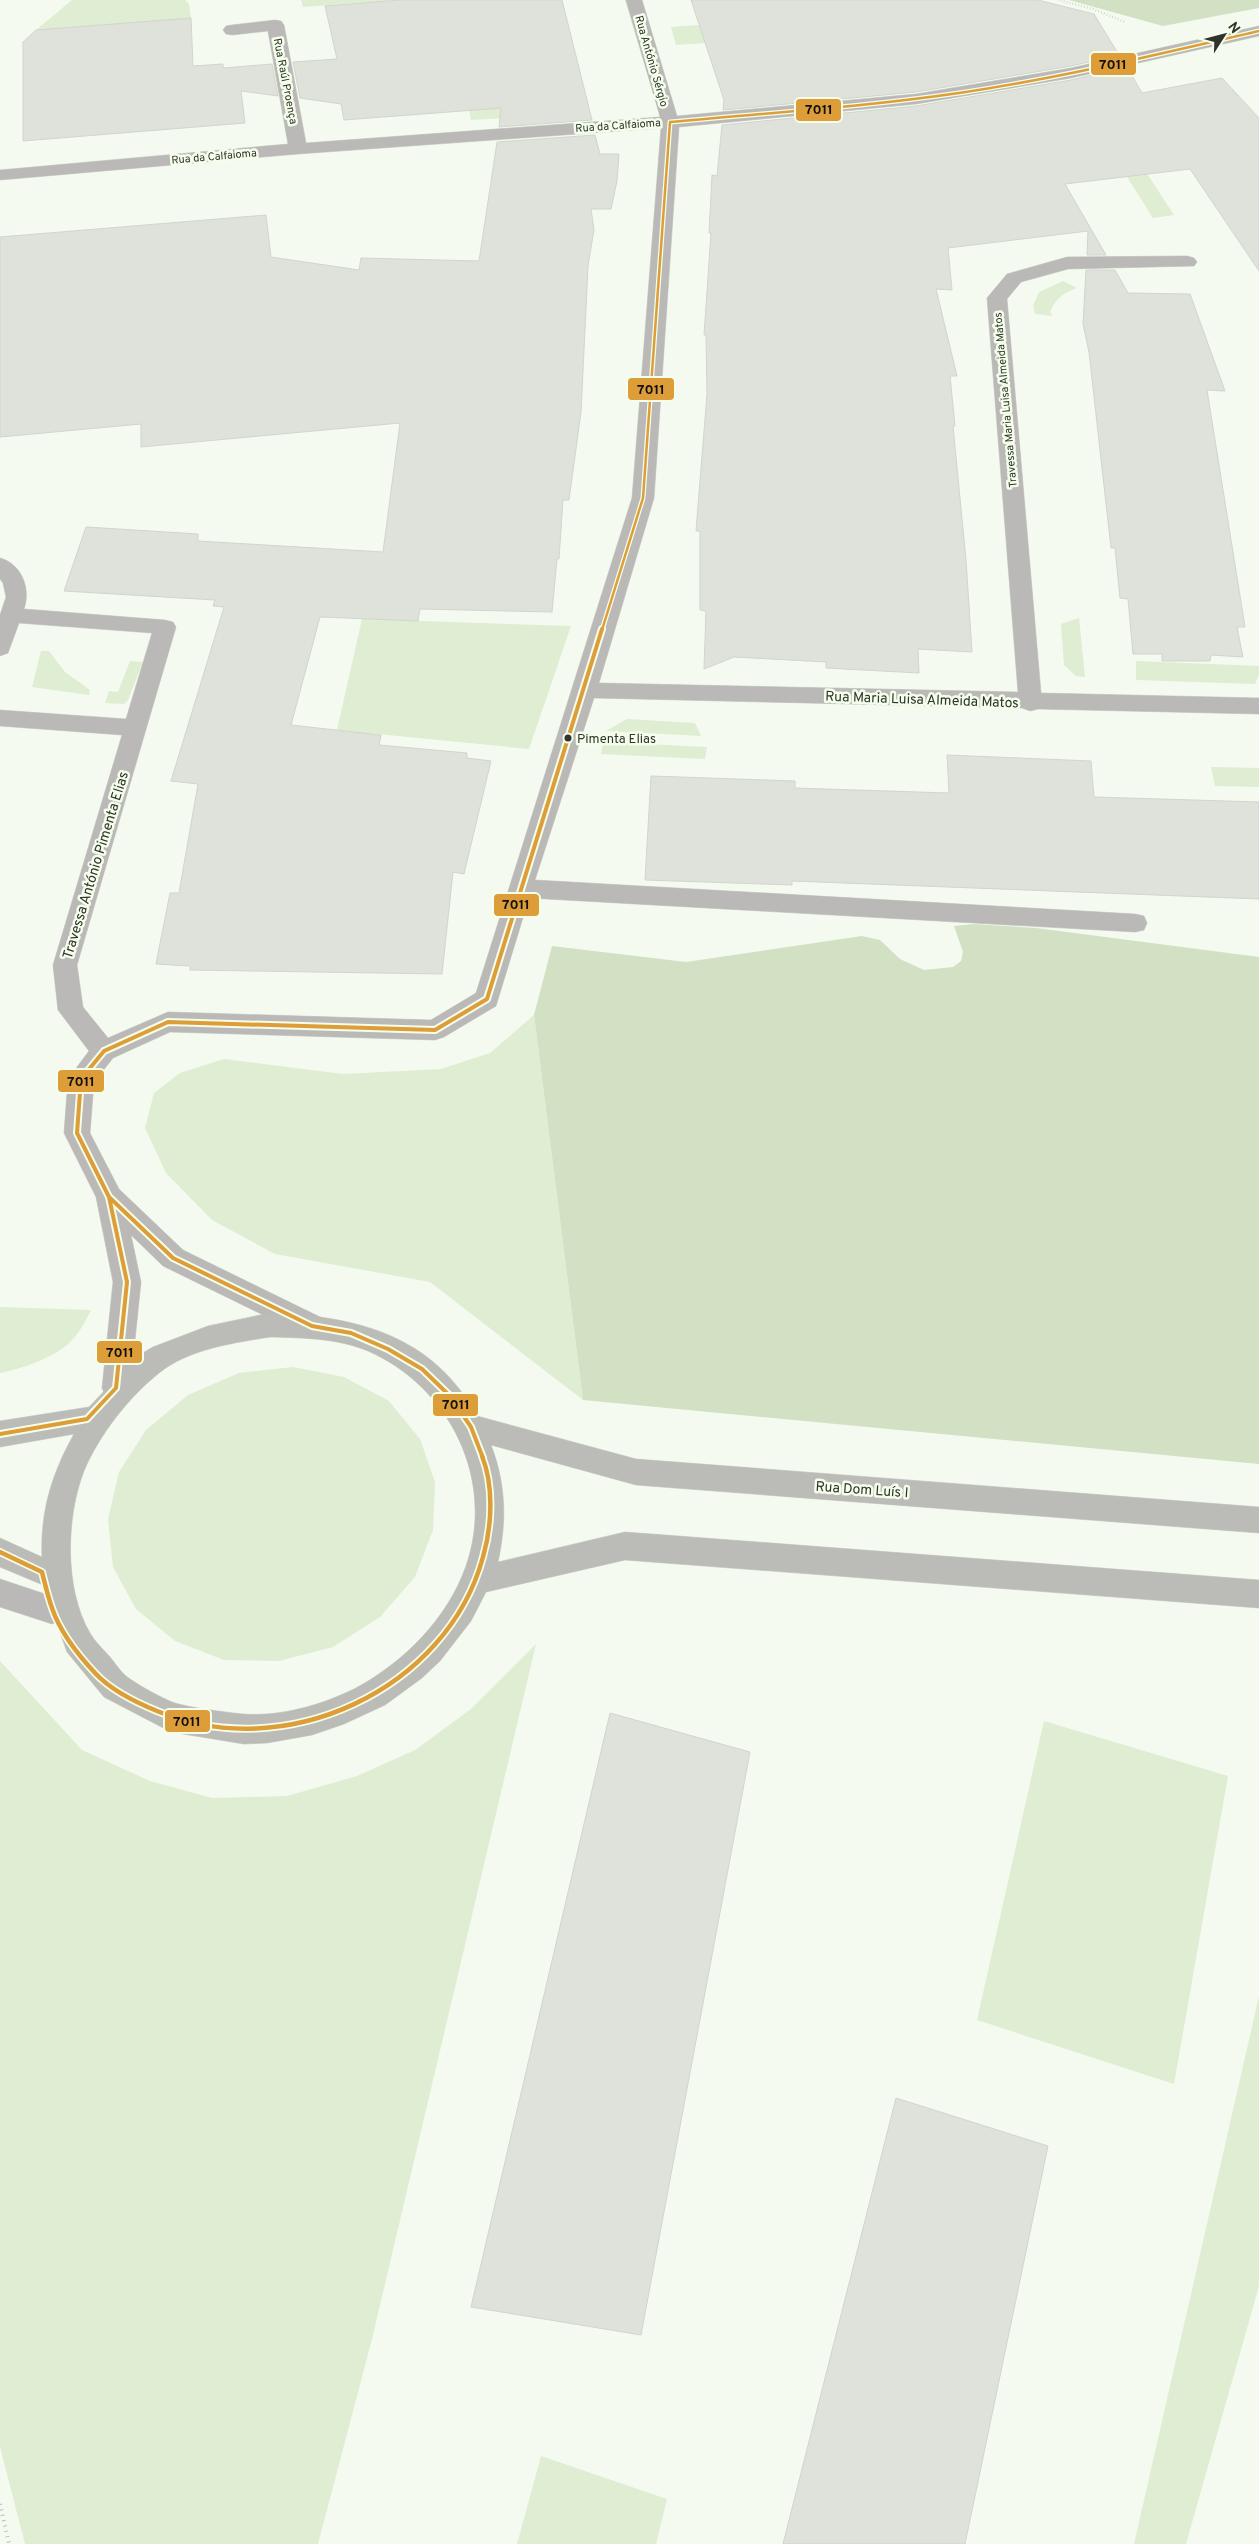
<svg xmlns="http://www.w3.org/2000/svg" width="1259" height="2544" font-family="Overpass,sans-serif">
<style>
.green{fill:#dfedd3}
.forest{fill:#d2e1c4}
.building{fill:#dee2da;stroke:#d1d5cd}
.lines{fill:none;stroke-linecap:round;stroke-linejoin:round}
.minor-casing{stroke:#d1d6cd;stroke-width:1}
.major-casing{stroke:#d1d6cd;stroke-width:1}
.path-far1{stroke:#bcbdb8;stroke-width:2.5;stroke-dasharray:0.5 2.5;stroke-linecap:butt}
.path{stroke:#bcbdb8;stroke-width:4;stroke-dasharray:1 4.5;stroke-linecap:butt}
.minor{fill:#bab9b7;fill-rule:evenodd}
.major{fill:#bbbcb7;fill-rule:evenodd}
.bus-1-far2-casing{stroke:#f4feeb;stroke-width:5}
.bus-1-far1-casing{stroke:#f4feeb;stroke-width:8}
.bus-1-casing{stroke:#f4feeb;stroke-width:8}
.bus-1-far2{stroke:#dd9d39;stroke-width:2.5}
.bus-1-far1{stroke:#dd9d39;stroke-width:4}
.bus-1{stroke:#dd9d39;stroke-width:4.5}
.bus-dot{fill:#30342d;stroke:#f4feeb;stroke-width:2}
.labels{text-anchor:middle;stroke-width:5;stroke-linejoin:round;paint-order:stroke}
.far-street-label{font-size:11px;fill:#30342d;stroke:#f4feeb}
.bus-label{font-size:13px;fill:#30342d;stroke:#f4feeb;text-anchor:start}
.street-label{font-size:14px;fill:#30342d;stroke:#f4feeb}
.line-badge{stroke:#f4feeb;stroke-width:2}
.pale-badge-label{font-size:14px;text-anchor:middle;font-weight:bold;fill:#111}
</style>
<rect width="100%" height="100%" fill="#f4faef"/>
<!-- green -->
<path class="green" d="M 72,0 L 185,0 L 189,4 L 191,18 L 36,30 Z
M 301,0 L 400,0 L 303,7 Z
M 809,17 L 816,35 L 676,45 L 671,27 Z
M 501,90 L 506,118 L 471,120 L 467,98 Z
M 1142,166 L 1174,215 L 1153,218 L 1122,169 Z
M 1063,281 L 1077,288 C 1063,293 1056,298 1050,312 L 1053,316 L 1035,314 L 1033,306 L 1039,292 Z
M 1079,618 L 1085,677 L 1076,676 L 1064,665 L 1061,624 Z
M 362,619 L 571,626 L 529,749 L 337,730 Z
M 41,651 L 49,651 L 65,672 L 90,690 L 89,695 L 32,687 Z
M 130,661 L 143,662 L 128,700 L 124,704 L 105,703 L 109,691 L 118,692 Z
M 1136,661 L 1259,666 L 1259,675 L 1255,684 L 1136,680 Z
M 627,719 L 695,723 L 701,736 L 606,731 Z
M 603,742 L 707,747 L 705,759 L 601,754 Z
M 1211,767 L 1259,768 L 1259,787 L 1215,786 Z
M 534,1015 L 583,1400 L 430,1282 L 275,1254 L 212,1220 L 166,1173 L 145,1128 L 154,1093 L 180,1073 L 224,1059 L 343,1074 L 441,1069 L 490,1053 Z
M 0,1307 L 91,1310 C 85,1322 79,1334 69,1343 C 53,1358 21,1369 0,1373 Z
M 293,1367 L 344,1377 L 389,1401 L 420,1439 L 435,1482 L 433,1530 L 415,1577 L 380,1617 L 333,1647 L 279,1661 L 224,1660 L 175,1641 L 136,1609 L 113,1567 L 108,1519 L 119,1472 L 146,1430 L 188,1395 L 239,1373 Z
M 536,1644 L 372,2339 L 318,2544 L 25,2544 L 0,2447 L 0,1661 L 82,1750 L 150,1781 L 212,1798 L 287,1796 L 357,1776 L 415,1750 L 471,1709 Z
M 1044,1721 L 1228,1776 L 1174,2084 L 977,2020 Z
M 1259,1996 L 1259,2286 L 1186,2544 L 1134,2544 Z
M 541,2456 L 667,2499 L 656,2544 L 517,2544 Z"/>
<!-- forest -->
<path class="forest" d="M 1069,0 L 1259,0 L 1259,8 L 1163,26 Z
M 974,924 L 1036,928 L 1259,957 L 1259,1464 L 583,1400 L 534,1015 L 552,946 L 686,962 L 862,936 L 880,940 L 900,959 L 924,970 L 953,967 L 961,961 L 963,952 L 954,926 Z"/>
<!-- building -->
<path class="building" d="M 400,0 L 562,0 L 592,120 L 499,127 L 501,108 L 344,120 L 341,104 L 300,98 L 293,62 L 337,59 L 325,6 Z
M 691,0 L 1038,0 L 1094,14 L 1119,55 L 1071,66 L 916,92 L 723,110 L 724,100 Z
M 191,18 L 193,66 L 223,64 L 223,68 L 272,64 L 278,96 L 241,91 L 245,123 L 23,141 L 23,42 L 36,30 Z
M 1127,67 L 1142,93 L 1222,78 L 1259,118 L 1259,271 L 1190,169 L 1065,184 L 1106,255 L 1087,255 L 1088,231 L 948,248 L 952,290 L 936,289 L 957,376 L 950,376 L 955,426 L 953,426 L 966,560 L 972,652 L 918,649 L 919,673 L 826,668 L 826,662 L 734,657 L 704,669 L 706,611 L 700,610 L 700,531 L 696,531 L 707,394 L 706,335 L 704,335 L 711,233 L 709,233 L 712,175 L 717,176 L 722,125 L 916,106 L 1071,80 Z
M 595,135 L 600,154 L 619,154 L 617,181 L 611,209 L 591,209 L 594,230 L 588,266 L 581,412 L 569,500 L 563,500 L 559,559 L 557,559 L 552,612 L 420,609 L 418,621 L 320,617 L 291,725 L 381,735 L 379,745 L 467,753 L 467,758 L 491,761 L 464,874 L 453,872 L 442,974 L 190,970 L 190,966 L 156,964 L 170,893 L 179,893 L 198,784 L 171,781 L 224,607 L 213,606 L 215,600 L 64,591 L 86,527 L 198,534 L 198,541 L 383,552 L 400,423 L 141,447 L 141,424 L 0,437 L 0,237 L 266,215 L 271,257 L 359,270 L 361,258 L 479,261 L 497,142 Z
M 1086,270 L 1115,270 L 1128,293 L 1190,294 L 1225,391 L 1207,390 L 1245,627 L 1237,627 L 1243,657 L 1211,655 L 1210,661 L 1162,661 L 1162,654 L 1133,654 L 1128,599 L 1120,598 L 1115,548 L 1111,548 L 1089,352 L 1083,324 Z
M 947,755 L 1091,761 L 1094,797 L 1259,802 L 1259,899 L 792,881 L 792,885 L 645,880 L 651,776 L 795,781 L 795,788 L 949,793 Z
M 610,1713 L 750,1752 L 641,2335 L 471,2307 Z
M 896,2098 L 1048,2146 L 965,2544 L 783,2544 Z"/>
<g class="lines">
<defs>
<path id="minor" d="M 626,0 L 642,0 L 677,116 L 916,94 L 1071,68 L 1259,26 L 1259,36 L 1071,78 L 916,104 L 679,127 L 654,498 L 599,683 L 1018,692 L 987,298 L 1007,274 L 1067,257 L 1187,256 L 1194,258 L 1197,262 L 1194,266 L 1068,269 L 1021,282 L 1007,299 L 1041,693 L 1259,698 L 1259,714 L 1038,709 L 1030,711 L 1022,708 L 594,698 L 535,880 L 1135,914 L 1144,916 L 1147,923 L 1144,930 L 1135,932 L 529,898 L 496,1006 L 444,1037 L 435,1040 L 170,1032 L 113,1058 L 94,1082 L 90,1133 L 119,1189 L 183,1250 L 322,1318 L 326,1326 L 322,1334 L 312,1338 L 302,1334 L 163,1266 L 131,1235 L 141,1282 L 130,1388 L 126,1397 L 116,1400 L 106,1397 L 102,1388 L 113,1282 L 96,1197 L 64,1133 L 68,1079 L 89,1051 L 58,1010 L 53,965 L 122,735 L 0,726 L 0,710 L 126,719 L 152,633 L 19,623 L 8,653 L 0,656 L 0,615 L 6,597 L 3,583 L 0,579 L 0,558 C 22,564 31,589 24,609 L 165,620 L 173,622 L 176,627 L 77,965 L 83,1007 L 108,1038 L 168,1012 L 431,1020 L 476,993 L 632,498 L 661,128 L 298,154 L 0,180 L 0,170 L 288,144 L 268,31 L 232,35 L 226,34 L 223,30 L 226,26 L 232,25 L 275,20 L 281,21 L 284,25 L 306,143 L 660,117 Z
M 0,1579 L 63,1600 L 67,1610 L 63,1620 L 52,1624 L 0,1607 Z"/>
<path id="major" d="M 270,1313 C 356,1316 433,1335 477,1416 L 636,1459 L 1259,1507 L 1259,1533 L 636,1485 L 491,1445 C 506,1484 507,1521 498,1562 L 625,1532 L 1259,1580 L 1259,1608 L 625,1560 L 486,1592 L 471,1621 L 440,1661 L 422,1678 L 385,1705 L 344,1724 L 312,1735 L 267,1743 L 244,1744 L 171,1732 L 104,1697 L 67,1652 L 43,1585 L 0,1567 L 0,1538 L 42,1557 C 40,1512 52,1473 74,1434 L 0,1447 L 0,1421 L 89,1407 L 139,1355 L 153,1347 L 208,1326 ZM 270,1337 C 303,1338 337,1338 368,1351 C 450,1387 496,1480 466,1566 C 448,1618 404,1662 356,1688 C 322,1705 281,1717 242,1714 C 225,1712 191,1708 175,1703 C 163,1699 136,1684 126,1676 C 120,1671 115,1663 110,1657 C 104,1650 95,1642 90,1633 C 64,1589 66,1517 84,1471 C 99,1435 129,1397 159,1373 C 189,1349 233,1343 270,1337 Z"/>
</defs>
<!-- minor casing -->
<use href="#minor" class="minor-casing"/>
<!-- major casing -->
<use href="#major" class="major-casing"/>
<!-- path-far1 -->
<path class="path-far1" d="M 1058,0 L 1093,9 L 1125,22"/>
<!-- path -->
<path class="path" d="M 0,2504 L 9,2544"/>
<!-- minor -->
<use href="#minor" class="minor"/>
<!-- major -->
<use href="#major" class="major"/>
<defs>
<path id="bus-1-far2" d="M 670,122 C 767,113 863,107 959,93 C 1060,78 1160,54 1259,31
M 602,630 L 643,498 L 670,122"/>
<path id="bus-1-far1" d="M 0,1434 L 87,1419 L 116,1388 L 127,1282 L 109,1197 L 105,1189
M 483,1458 L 471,1427 L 449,1395 L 422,1369 L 388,1349 L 351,1333 L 312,1326 L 173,1258 L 109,1197 L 77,1133 L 81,1079 L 104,1051 L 168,1022 L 435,1030 L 487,999 L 602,629"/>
<path id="bus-1" d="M 0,1552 L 42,1572 C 45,1584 48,1597 52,1608 C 60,1632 79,1656 96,1674 C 112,1691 135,1702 157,1711 C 284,1765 447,1690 483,1557 C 492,1526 494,1486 482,1456"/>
</defs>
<!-- bus-1-far2 casing -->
<use href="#bus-1-far2" class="bus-1-far2-casing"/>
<!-- bus-1-far1 casing -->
<use href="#bus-1-far1" class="bus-1-far1-casing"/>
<!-- bus-1 casing -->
<use href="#bus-1" class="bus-1-casing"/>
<!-- bus-1-far2 -->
<use href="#bus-1-far2" class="bus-1-far2"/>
<!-- bus-1-far1 -->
<use href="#bus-1-far1" class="bus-1-far1"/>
<!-- bus-1 -->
<use href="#bus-1" class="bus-1"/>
</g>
<!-- markers -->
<circle class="bus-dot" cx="568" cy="738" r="4.5"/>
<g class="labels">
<!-- far-street labels -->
<g class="far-street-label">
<text transform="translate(652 61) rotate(74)" y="4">Rua António Sérgio</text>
<text transform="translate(286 81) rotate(79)" y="4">Rua Raúl Proença</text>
<text transform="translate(618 125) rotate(-4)" y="4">Rua da Calfaioma</text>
<text transform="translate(214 156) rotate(-5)" y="4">Rua da Calfaioma</text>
<text transform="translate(1005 400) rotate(-95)" y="4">Travessa Maria Luisa Almeida Matos</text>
</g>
<!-- bus labels -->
<g class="bus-label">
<text x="577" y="743">Pimenta Elias</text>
</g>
<!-- street labels -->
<g class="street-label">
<text transform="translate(922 699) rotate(2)" y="5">Rua Maria Luisa Almeida Matos</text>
<text transform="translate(95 865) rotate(-73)" y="5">Travessa António Pimenta Elias</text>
<text transform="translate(862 1489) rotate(4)" y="5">Rua Dom Luís I</text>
</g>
</g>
<g class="line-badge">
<rect x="1090" y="52" width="47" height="24" rx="5" fill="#dd9d39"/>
<rect x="795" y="98" width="47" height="24" rx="5" fill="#dd9d39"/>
<rect x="627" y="377" width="48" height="24" rx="5" fill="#dd9d39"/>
<rect x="493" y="893" width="47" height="24" rx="5" fill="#dd9d39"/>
<rect x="57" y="1069" width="48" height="24" rx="5" fill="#dd9d39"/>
<rect x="96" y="1340" width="47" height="24" rx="5" fill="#dd9d39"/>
<rect x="432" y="1393" width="47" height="24" rx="5" fill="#dd9d39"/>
<rect x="164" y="1709" width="47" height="24" rx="5" fill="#dd9d39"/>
</g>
<g class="pale-badge-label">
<text x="1113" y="69">7011</text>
<text x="819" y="114">7011</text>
<text x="651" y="394">7011</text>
<text x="516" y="909">7011</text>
<text x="81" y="1086">7011</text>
<text x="120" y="1357">7011</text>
<text x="456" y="1409">7011</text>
<text x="187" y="1726">7011</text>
</g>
<!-- north arrow -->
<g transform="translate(1224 35) rotate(54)" stroke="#f4feeb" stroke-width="4" paint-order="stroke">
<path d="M0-4L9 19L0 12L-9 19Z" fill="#30342d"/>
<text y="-8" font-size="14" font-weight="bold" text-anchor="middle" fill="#30342d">N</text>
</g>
</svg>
